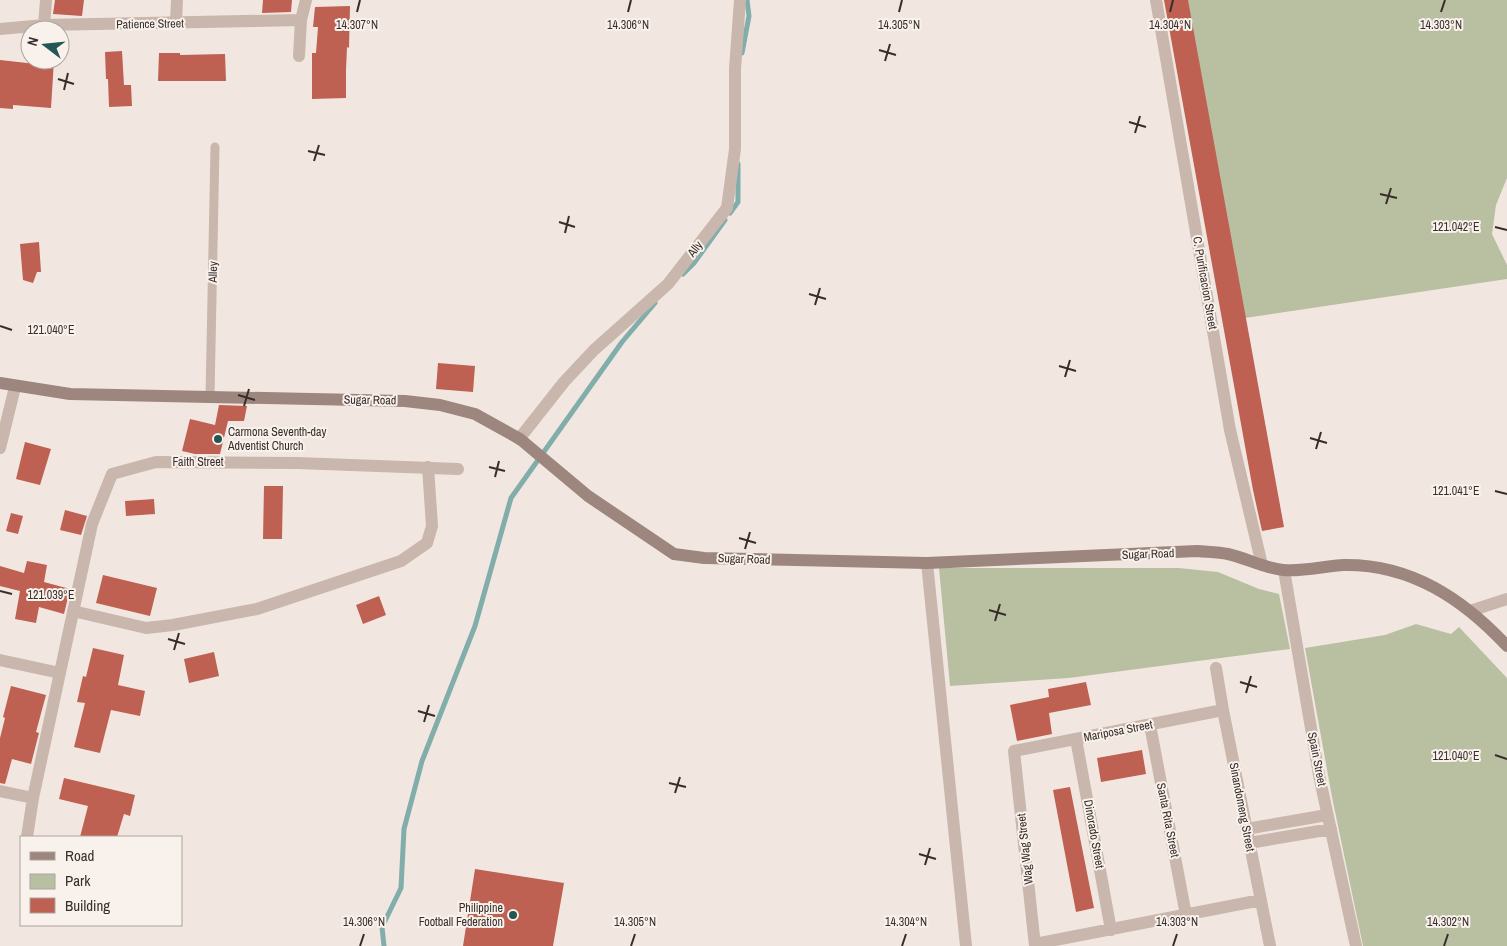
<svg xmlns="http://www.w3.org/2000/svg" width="1507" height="946" font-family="'Archivo Narrow',sans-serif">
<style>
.green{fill:#b9c0a1}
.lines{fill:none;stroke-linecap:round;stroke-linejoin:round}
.stream{stroke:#81adaa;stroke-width:5}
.building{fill:#be6052}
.service{stroke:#c9b6ac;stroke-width:9}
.minor{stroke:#c9b6ac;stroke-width:12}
.secondary{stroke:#9d867e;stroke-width:12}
.ticks{fill:none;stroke:#382d2b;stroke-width:2}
.poi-dot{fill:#235755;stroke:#f9f2ec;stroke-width:2}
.labels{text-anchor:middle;stroke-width:4;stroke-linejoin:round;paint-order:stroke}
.street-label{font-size:12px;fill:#382d2b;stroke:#f9f2ec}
.poi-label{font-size:12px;fill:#382d2b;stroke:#f9f2ec;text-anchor:start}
.ticks-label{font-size:12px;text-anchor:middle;fill:#382d2b;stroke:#f9f2ec;stroke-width:4;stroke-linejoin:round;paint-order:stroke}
</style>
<rect width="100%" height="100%" fill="#f2e7e0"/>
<!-- green -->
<path class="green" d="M 1186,0 L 1507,0 L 1507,178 L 1496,205 L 1492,234 L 1507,265 L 1507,279 L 1238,319 Z
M 939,568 L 1179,568 L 1218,572 L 1259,589 L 1279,594 L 1290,649 L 1069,678 L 950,686 Z
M 1416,624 L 1451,634 L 1459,627 L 1507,678 L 1507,946 L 1363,946 L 1332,797 L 1305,648 L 1385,635 Z"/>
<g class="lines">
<!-- stream -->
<path class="stream" d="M 742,53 L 749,16 L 747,0
M 730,213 L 738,202 L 738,164
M 683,274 L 694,263 L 725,220
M 384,946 L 382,927 L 401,888 L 404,829 L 422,761 L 475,626 L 511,498 L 622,342 L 655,303"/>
</g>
<!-- building -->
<path class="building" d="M 55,0 L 84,0 L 82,16 L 53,14 Z
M 263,0 L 292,0 L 291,12 L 262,13 Z
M 1164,0 L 1188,0 L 1284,527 L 1262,531 L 1253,490 Z
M 350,6 L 349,48 L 347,47 L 346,70 L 346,98 L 312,99 L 312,53 L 316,53 L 318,27 L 313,27 L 315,7 Z
M 122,51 L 124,85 L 131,85 L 132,106 L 109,107 L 108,79 L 106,79 L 105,52 Z
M 159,53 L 180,53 L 180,55 L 225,54 L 226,81 L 158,81 Z
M 0,60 L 36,64 L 36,60 L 54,60 L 51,108 L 13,105 L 13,109 L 0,108 Z
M 39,242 L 41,272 L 37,272 L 33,283 L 23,280 L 20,244 Z
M 438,363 L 475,366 L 473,392 L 436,389 Z
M 219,405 L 247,406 L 244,421 L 228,421 L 220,454 L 195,454 L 182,451 L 190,419 L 215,425 Z
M 25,442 L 51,449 L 40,485 L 16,479 Z
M 264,486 L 283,486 L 282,539 L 263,539 Z
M 154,499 L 155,514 L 126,516 L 125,501 Z
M 65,510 L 87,516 L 81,535 L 60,530 Z
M 11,513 L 23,516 L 18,534 L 6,531 Z
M 27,561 L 47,565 L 44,582 L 70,589 L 64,614 L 39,607 L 36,623 L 15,619 L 20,591 L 0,586 L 0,566 L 24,573 Z
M 103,575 L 157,588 L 150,616 L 96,603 Z
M 379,596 L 386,615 L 363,624 L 356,605 Z
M 93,648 L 124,655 L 118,685 L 145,691 L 140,716 L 111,710 L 100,753 L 74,747 L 85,703 L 77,702 L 83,676 L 86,677 Z
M 214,652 L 219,676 L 189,683 L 184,659 Z
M 1086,682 L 1091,705 L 1049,713 L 1052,734 L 1017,741 L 1010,705 L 1049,697 L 1048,689 Z
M 11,686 L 46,695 L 36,732 L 39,733 L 31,764 L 12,759 L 5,784 L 0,783 L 0,738 L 5,718 L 3,717 Z
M 1142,750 L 1146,774 L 1101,782 L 1097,758 Z
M 64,778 L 135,795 L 130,816 L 124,814 L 117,837 L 80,837 L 88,806 L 59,799 Z
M 1070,787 L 1094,908 L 1076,912 L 1053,790 Z
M 475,869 L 564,883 L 553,946 L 463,946 Z"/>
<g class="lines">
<!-- service -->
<path class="service" d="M 210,397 L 215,147"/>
<!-- minor -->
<path class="minor" d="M 1156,0 L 1230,430 L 1262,565
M 176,23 L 177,0
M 44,25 L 46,0
M 0,29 L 44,25 L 301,20
M 299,56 L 301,20 L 306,0
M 519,439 L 564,382 L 594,350 L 668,284 L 727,208 L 735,149 L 735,69 L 740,0
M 0,448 L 15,387
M 927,563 L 966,946
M 1284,570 L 1319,775 L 1356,946
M 73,611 L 146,628 L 173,625 L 257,609 L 401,561 L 427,543 L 432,526 L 428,467
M 1470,611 L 1507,599
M 0,660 L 60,673
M 1216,668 L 1223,710 L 1270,946
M 1150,725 L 1186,915
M 1076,739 L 1111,930
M 0,791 L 33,798
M 1246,829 L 1327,815
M 27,837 L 33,798 L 92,524 L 112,474 L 156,462 L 297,463 L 458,469
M 1249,843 L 1331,829
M 1035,944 L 1261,900
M 1035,946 L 1014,751 L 1223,710"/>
<!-- secondary -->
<path class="secondary" d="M 0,383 L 70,394 L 405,401 L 440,405 L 475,414 L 520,439 L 588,496 L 674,554 L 704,558 L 927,563 L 1197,551 C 1207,552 1218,552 1228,554 C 1246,558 1264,568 1283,570 C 1302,572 1325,566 1344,565 C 1411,564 1463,599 1507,646"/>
</g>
<!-- ticks -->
<path class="ticks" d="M 357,12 L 360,0M 628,12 L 631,0M 899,12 L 902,0M 1170,12 L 1173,0M 1441,12 L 1445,0M 879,50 L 896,55M 885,61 L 890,44M 58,79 L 74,84M 64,90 L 68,73M 1129,122 L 1146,127M 1135,133 L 1140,116M 308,151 L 325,155M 314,161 L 319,145M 1380,194 L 1397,198M 1386,204 L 1391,188M 559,222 L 575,227M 1495,227 L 1507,230M 565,233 L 569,216M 809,294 L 826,299M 815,305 L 820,288M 0,326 L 12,330M 1059,366 L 1076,371M 1065,377 L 1070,360M 238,395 L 255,400M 244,406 L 249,389M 1310,438 L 1327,443M 1316,449 L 1321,432M 489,467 L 505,471M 495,477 L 499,461M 1495,491 L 1507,494M 739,538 L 756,543M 745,549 L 750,532M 0,591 L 12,594M 989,610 L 1006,615M 995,621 L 1000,604M 168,639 L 185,644M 174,650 L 179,633M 1240,682 L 1257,687M 1246,693 L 1251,676M 418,711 L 435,716M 424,722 L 429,705M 1495,755 L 1507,759M 669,783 L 686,787M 675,793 L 680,777M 919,854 L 936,859M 925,865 L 930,848M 360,946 L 364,934M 631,946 L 635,934M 902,946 L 906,934M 1173,946 L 1177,934M 1444,946 L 1448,934"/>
<!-- markers -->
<g class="poi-dot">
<circle cx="218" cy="439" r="5"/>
<circle cx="513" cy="915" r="5"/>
</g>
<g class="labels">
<!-- street labels -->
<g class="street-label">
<text transform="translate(150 24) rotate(-1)" y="4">Patience Street</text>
<text transform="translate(695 249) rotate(-52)" y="4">Ally</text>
<text transform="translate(213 272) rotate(-89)" y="4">Alley</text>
<text transform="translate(1205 283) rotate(80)" y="4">C. Purificacion Street</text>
<text transform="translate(370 400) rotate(1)" y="4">Sugar Road</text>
<text x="198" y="466">Faith Street</text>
<text transform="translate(1148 554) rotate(-2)" y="4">Sugar Road</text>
<text transform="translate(744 559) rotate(2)" y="4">Sugar Road</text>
<text transform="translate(1118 731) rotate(-11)" y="4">Mariposa Street</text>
<text transform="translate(1317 759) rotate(79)" y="4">Spain Street</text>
<text transform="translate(1242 807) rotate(79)" y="4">Sinandomeng Street</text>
<text transform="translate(1168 820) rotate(79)" y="4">Santa Rita Street</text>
<text transform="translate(1094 834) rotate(80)" y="4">Dinorado Street</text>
<text transform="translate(1025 849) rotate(-96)" y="4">Wag Wag Street</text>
</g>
<!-- poi labels -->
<g class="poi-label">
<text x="228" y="436">Carmona Seventh-day<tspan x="228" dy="14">Adventist Church</tspan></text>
<text x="503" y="912" text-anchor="end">Philippine<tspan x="503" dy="14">Football Federation</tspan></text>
</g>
</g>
<g class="ticks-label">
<text x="357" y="29">14.307°N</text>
<text x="628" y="29">14.306°N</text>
<text x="899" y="29">14.305°N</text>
<text x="1170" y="29">14.304°N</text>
<text x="1441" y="29">14.303°N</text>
<text x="1456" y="231">121.042°E</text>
<text x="51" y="334">121.040°E</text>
<text x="1456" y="495">121.041°E</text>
<text x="51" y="599">121.039°E</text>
<text x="1456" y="760">121.040°E</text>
<text x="364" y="926">14.306°N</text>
<text x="635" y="926">14.305°N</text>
<text x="906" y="926">14.304°N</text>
<text x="1177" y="926">14.303°N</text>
<text x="1448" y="926">14.302°N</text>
</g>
<!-- legend -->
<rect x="20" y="836" width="162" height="90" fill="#f9f2ec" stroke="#aca39f"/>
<rect x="30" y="852" width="25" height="8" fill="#9d867e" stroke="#aca39f"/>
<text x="65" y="861" font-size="15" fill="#382d2b">Road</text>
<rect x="30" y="874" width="25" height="15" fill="#b9c0a1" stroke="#aca39f"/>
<text x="65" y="886" font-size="15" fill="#382d2b">Park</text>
<rect x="30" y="898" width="25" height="15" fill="#be6052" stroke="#aca39f"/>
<text x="65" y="911" font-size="15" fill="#382d2b">Building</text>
<!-- north arrow -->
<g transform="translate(45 45) rotate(286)"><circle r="24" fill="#f9f2ec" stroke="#aca39f"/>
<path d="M0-4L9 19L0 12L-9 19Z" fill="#235755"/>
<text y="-8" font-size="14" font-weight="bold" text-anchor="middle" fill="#382d2b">N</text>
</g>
</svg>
